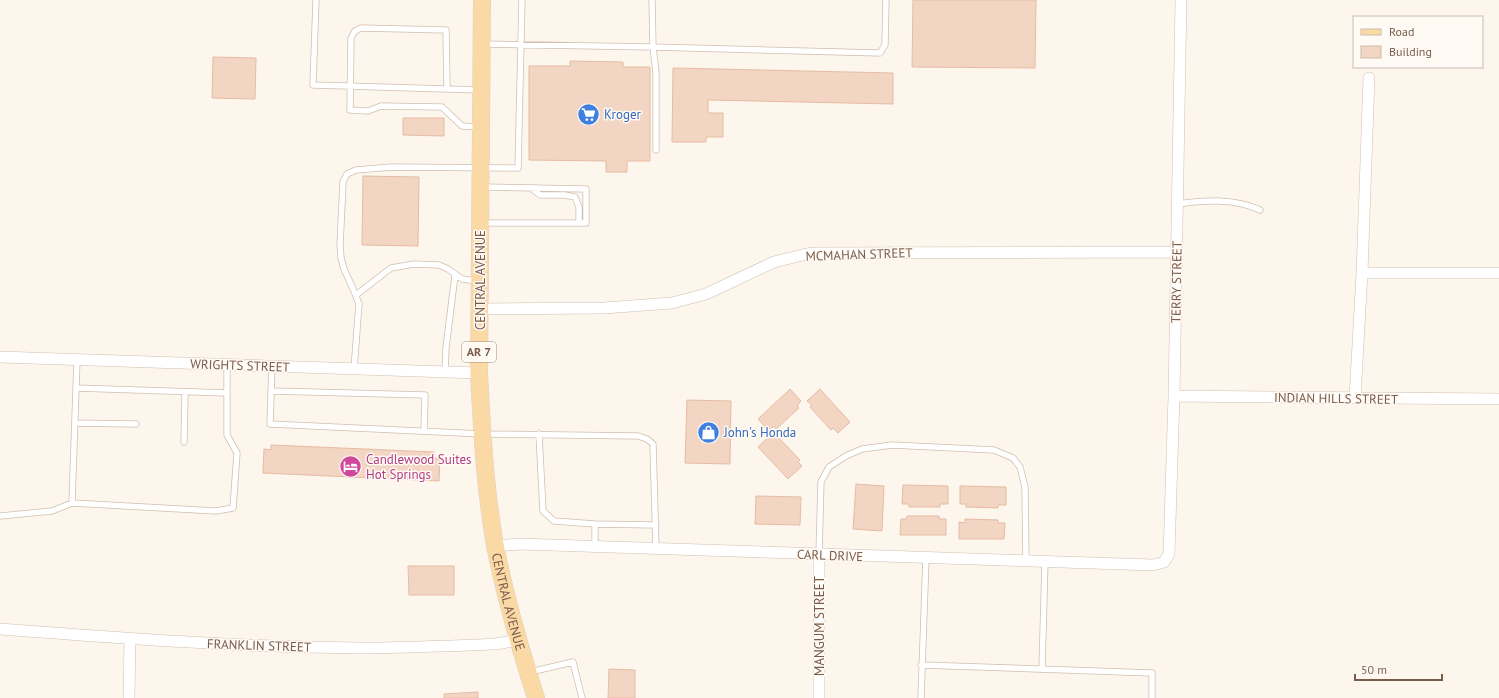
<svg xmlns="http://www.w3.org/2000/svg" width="1499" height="698" font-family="'PT Sans',sans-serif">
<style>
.building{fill:#f3d5c3;stroke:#e6bba3}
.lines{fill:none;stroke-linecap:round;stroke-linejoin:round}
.service-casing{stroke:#d1beb0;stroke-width:7}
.minor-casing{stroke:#d1beb0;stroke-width:12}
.primary-casing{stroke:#dad1cd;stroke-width:18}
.service{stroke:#fff;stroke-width:5.5}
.minor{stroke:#fff;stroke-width:11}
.primary{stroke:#fbd9a5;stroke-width:17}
.labels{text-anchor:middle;stroke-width:3;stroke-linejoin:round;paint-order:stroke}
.shield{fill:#fffaf3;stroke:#a28b7f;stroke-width:1}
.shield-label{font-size:12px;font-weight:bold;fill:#7a5c4d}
.shop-label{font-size:13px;fill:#366cbe;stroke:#fffaf3;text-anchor:start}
.street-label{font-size:13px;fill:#7a5c4d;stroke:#fffaf3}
.hotel-label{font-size:13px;fill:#b23c85;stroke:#fffaf3;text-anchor:start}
</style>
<rect width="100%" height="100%" fill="#fdf6ec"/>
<!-- building -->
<path class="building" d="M 913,0 L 1036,0 L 1035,68 L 912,67 Z
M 213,57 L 256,58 L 255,99 L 212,98 Z
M 570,61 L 623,62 L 623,67 L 650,67 L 650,161 L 627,161 L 627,172 L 606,172 L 606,161 L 529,160 L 529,66 L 570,66 Z
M 673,68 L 893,73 L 893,104 L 708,100 L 708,113 L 723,113 L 723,137 L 706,137 L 706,142 L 672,142 Z
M 403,118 L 444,118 L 444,136 L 403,135 Z
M 363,176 L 419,177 L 418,246 L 362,245 Z
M 790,389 L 801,401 L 797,406 L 799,408 L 776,429 L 774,426 L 769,431 L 758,419 Z
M 820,389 L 850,422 L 838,433 L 833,428 L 831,430 L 810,407 L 812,405 L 807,401 Z
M 687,400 L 731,401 L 730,464 L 685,463 Z
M 772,434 L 776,438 L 778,437 L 800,460 L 798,462 L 802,466 L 788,479 L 758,447 Z
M 271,445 L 434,452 L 434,458 L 440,459 L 439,481 L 263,473 L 264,449 L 271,450 Z
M 856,484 L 884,486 L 882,531 L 853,529 Z
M 903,485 L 948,486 L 948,504 L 940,504 L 940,507 L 909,507 L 909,504 L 902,504 Z
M 960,486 L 1006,487 L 1006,505 L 998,505 L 998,508 L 966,507 L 966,504 L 960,504 Z
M 756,496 L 801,497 L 800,525 L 755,524 Z
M 907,516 L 939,516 L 939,519 L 946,519 L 946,535 L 900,535 L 901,519 L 906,519 Z
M 965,519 L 998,520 L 998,523 L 1005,523 L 1004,539 L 959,539 L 959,522 L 965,523 Z
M 408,566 L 454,566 L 454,595 L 409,595 Z
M 609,669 L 635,670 L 635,698 L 608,698 Z
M 478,692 L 478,698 L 444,698 L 444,694 Z"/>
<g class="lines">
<defs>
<path id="service" d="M 316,0 L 313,85 L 479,90
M 483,44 L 653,47 L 652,0
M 447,89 L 446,30 L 361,28 L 355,31 L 351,38 L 350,110 L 368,111 L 381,106 L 442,107 L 462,126 L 479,127
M 656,150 L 656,72 L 653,47 L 880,53 L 885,45 L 886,0
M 531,188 L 540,195 L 565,195 L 575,197 L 579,207 L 579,223
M 1177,204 C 1204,200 1234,198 1260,210
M 482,223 L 586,223 L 586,189 L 483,187
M 356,295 L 391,268 L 414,264 L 439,265 L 448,269 L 462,279 L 477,281
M 77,360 L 72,503 L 216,511 L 233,508 L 237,453 L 227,435 L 227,365
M 272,366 L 270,424 L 483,434 L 638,436 L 647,439 L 653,444 L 656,549
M 354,369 L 359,304 L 354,291 L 344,269 L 341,258 L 340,245 L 343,182 L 347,174 L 356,170 L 392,167 L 518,168 L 522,0
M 445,372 L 446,348 L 455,275
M 76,388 L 227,393
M 271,391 L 425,395 L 424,431
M 75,423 L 136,424
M 539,434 L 543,511 L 554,521 L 595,524 L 595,547
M 184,442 L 185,392
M 0,516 L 52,511 L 72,503
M 595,524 L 656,525
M 819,554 L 821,482 L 829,467 L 846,456 L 862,449 L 892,445 L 994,450 L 1013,458 L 1020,467 L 1025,487 L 1026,562
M 921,665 L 1152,673 L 1152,698
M 1042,669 L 1045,562
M 530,672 L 573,662 L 582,698
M 921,698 L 926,558"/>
<path id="minor" d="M 1362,273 L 1499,273
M 480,309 L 604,308 L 672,303 L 706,294 L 774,262 L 811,253 L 1176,252
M 0,357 L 479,373
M 1174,396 L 1499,399
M 1355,398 L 1362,273 L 1369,78
M 495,546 L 520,544 L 1153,565 L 1164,562 L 1169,554 L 1174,396 L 1181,0
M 819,555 L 819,698
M 0,629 C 119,638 237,647 357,648 C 403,648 449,646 496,644 L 518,640
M 129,698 L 130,639"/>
<g id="primary">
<path id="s1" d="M 482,0 L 479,373 C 482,431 485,489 495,545 C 505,597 520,648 536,698"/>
</g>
</defs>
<!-- service casing -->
<use href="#service" class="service-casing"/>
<!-- minor casing -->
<use href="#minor" class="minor-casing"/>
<!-- primary casing -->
<use href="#primary" class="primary-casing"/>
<!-- service -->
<use href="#service" class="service"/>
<!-- minor -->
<use href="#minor" class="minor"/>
<!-- primary -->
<use href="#primary" class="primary"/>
</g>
<!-- icons -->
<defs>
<symbol id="supermarket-disc" viewBox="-11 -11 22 22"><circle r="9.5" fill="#3f7fe0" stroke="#fffaf3"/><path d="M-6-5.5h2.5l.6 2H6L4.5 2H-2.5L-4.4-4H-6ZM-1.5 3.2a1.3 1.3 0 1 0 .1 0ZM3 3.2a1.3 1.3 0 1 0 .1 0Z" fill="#fff"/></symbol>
<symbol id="shop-disc" viewBox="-11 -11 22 22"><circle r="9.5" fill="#3f7fe0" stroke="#fffaf3"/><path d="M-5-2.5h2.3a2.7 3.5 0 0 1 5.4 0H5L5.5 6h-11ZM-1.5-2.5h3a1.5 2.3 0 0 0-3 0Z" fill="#fff"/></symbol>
<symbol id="hotel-disc" viewBox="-11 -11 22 22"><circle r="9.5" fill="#d1479c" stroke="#fffaf3"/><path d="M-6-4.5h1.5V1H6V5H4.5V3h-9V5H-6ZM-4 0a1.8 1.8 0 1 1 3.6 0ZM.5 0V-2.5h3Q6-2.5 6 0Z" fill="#fff"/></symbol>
</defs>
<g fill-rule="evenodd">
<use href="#supermarket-disc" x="576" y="102" width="25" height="25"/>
<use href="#shop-disc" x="696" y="420" width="25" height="25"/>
<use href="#hotel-disc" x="338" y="454" width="25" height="25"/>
</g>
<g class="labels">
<!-- shield labels -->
<rect class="shield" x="462" y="342" width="34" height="20" rx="3"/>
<g class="shield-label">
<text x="479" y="356">AR 7</text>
</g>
<!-- shop labels -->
<g class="shop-label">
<text x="604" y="119">Kroger</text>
<text x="724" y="437">John's Honda</text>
</g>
<!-- street labels -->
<g class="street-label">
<text transform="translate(859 254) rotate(-2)" y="5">MCMAHAN STREET</text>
<text transform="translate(480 280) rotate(-90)" y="5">CENTRAL AVENUE</text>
<text transform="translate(1176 282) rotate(-89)" y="5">TERRY STREET</text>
<text transform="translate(240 365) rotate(2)" y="5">WRIGHTS STREET</text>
<text transform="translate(1336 398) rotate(1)" y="5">INDIAN HILLS STREET</text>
<text transform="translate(830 555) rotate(2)" y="5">CARL DRIVE</text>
<text dy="5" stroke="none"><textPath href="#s1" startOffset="604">CENTRAL AVENUE</textPath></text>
<text transform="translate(819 626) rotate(-90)" y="5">MANGUM STREET</text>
<text transform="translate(259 645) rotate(2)" y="5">FRANKLIN STREET</text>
</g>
<!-- hotel labels -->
<g class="hotel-label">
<text x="366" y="464">Candlewood Suites<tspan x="366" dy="15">Hot Springs</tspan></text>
</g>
</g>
<!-- legend -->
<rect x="1353" y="16" width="130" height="52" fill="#fffaf3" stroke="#cabbb1"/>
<rect x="1361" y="29" width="20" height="6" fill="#fbd9a5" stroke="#cabbb1"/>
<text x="1389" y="36" font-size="12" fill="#7a5c4d">Road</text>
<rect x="1361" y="46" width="20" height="12" fill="#f3d5c3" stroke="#cabbb1"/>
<text x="1389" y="56" font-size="12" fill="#7a5c4d">Building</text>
<!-- scale -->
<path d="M1355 674v6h87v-6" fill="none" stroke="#7a5c4d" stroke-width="2"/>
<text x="1361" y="674" font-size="12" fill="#7a5c4d" stroke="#fffaf3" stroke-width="3" paint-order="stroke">50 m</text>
</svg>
